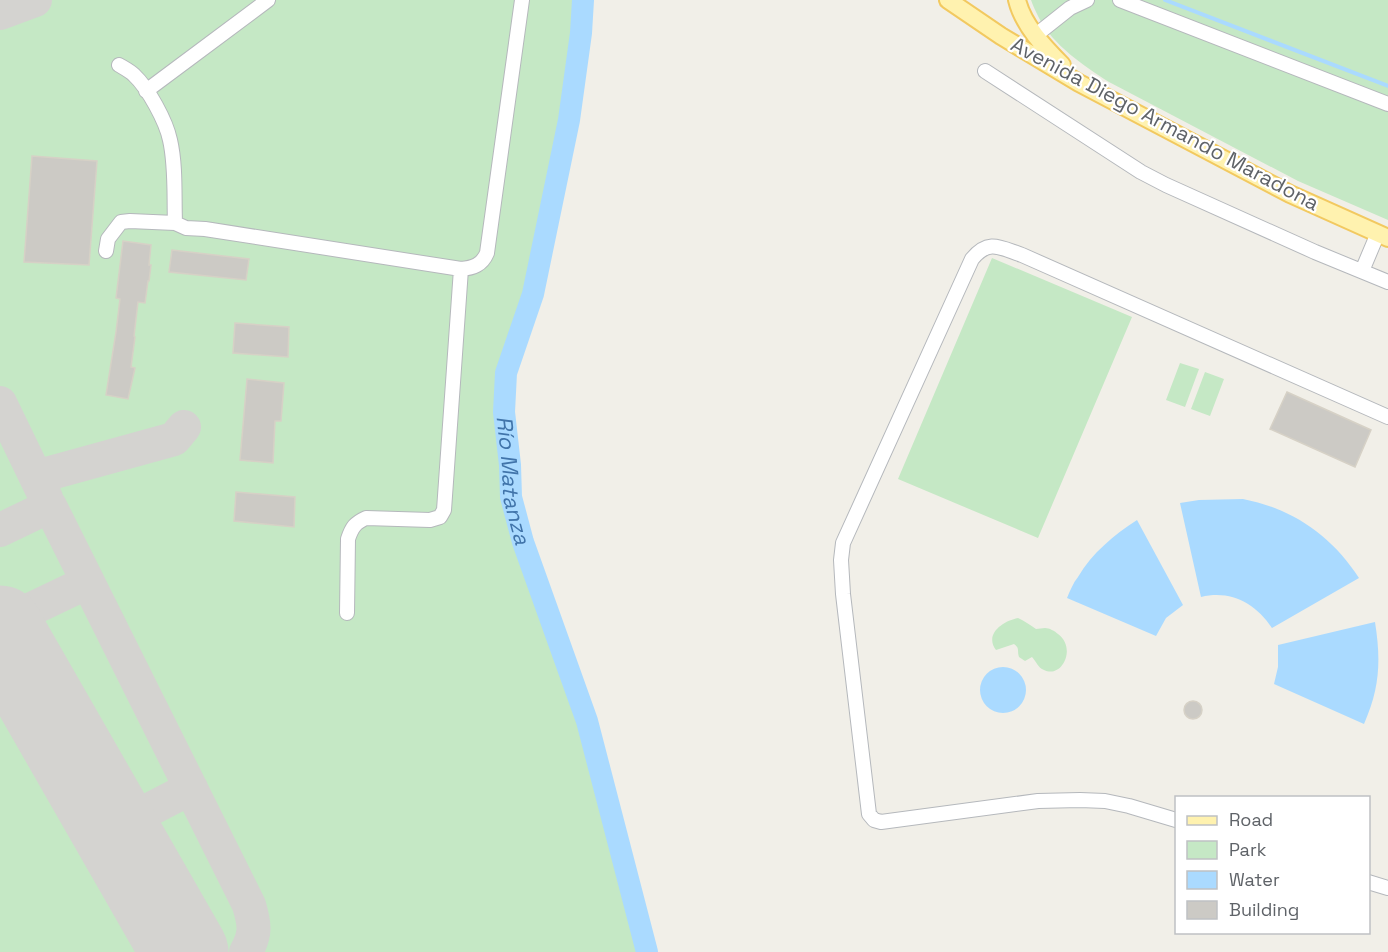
<svg xmlns="http://www.w3.org/2000/svg" width="1388" height="952" font-family="'Space Grotesk',sans-serif">
<style>
.green{fill:#c5e8c5}
.water{fill:#aadaff}
.lines{fill:none;stroke-linecap:round;stroke-linejoin:round}
.stream{stroke:#aadaff;stroke-width:4}
.river{stroke:#aadaff;stroke-width:22}
.taxiway{stroke:#d4d3d0;stroke-width:34}
.runway{stroke:#d4d3d0;stroke-width:87}
.building{fill:#cccac5;stroke:#d6d1c6;stroke-width:1.5}
.minor-casing{stroke:#b5b8bc;stroke-width:16}
.major-casing{stroke:#f2c960;stroke-width:20}
.minor{stroke:#fff;stroke-width:14}
.major{stroke:#fff2af;stroke-width:16}
.labels{text-anchor:middle;stroke-width:4.5;stroke-linejoin:round;paint-order:stroke}
.street-label{font-size:21px;fill:#5f6368;stroke:#fff}
.water-label{font-size:22px;font-style:italic;fill:#4174aa;stroke:#fff}
</style>
<rect width="100%" height="100%" fill="#f1efe8"/>
<!-- green -->
<path class="green" d="M 0,0 L 583,0 L 581,33 L 569,120 L 533,294 L 506,373 L 504,412 L 510,465 L 511,497 L 523,542 L 587,721 L 647,952 L 0,952 Z
M 1031,0 L 1388,0 L 1388,220 L 1298,181 L 1109,82 C 1084,66 1053,45 1039,18 C 1036,12 1033,6 1031,0 Z
M 992,258 L 1132,317 L 1038,538 L 898,479 Z
M 1180,363 L 1199,369 L 1185,407 L 1166,400 Z
M 1205,372 L 1224,379 L 1210,416 L 1191,409 Z
M 1018,618 C 1025,621 1030,625 1036,629 C 1039,629 1042,628 1045,628 C 1049,628 1055,631 1058,634 C 1077,648 1062,679 1044,670 C 1038,668 1036,661 1032,657 L 1025,661 L 1019,657 C 1017,651 1020,648 1014,644 L 996,650 C 984,634 1003,621 1018,618 Z"/>
<!-- water -->
<path class="water" d="M 1243,499 C 1293,509 1331,535 1359,578 L 1272,628 C 1255,603 1231,590 1201,597 L 1180,503 L 1199,500 Z
M 1137,520 L 1183,605 L 1166,618 L 1156,636 L 1067,598 C 1070,591 1073,583 1078,577 C 1092,553 1114,535 1137,520 Z
M 1375,622 C 1381,660 1380,688 1364,724 L 1274,684 L 1278,667 L 1278,645 Z
M980 690a23 23 0 1 1 46 0a23 23 0 1 1-46 0Z"/>
<g class="lines">
<!-- stream -->
<path class="stream" d="M 1165,0 L 1388,86"/>
<!-- river -->
<path class="river" id="s1" d="M 583,0 L 581,33 L 569,120 L 533,294 L 506,373 L 504,412 L 510,465 L 511,497 L 523,542 L 587,721 L 647,952"/>
<!-- taxiway -->
<path class="taxiway" d="M 0,13 L 35,0
M 0,403 L 46,498
M 36,477 L 174,439 L 184,427
M 0,530 L 50,506 L 249,905 C 255,925 256,934 246,952
M 0,624 L 88,582
M 114,828 L 191,788"/>
<!-- runway -->
<path class="runway" d="M 0,629 L 185,952"/>
</g>
<!-- building -->
<path class="building" d="M 32,156 L 97,161 L 89,265 L 24,262 Z
M 123,241 L 151,245 L 149,265 L 151,265 L 149,281 L 148,281 L 145,303 L 138,302 L 134,336 L 135,337 L 131,367 L 135,368 L 128,399 L 106,395 L 116,332 L 120,299 L 116,298 Z
M 172,250 L 249,259 L 246,280 L 169,272 Z
M 235,323 L 289,327 L 288,357 L 233,353 Z
M 247,379 L 284,383 L 281,421 L 275,421 L 273,463 L 240,460 Z
M 1287,392 L 1371,430 L 1355,467 L 1270,429 Z
M 236,492 L 295,497 L 294,527 L 234,521 Z
M1184 710a9 9 0 1 1 18 0a9 9 0 1 1-18 0Z"/>
<g class="lines">
<defs>
<path id="minor" d="M 1120,0 L 1388,104
M 1036,35 L 1070,8 L 1087,0
M 119,65 C 124,68 130,71 134,75 C 148,88 166,121 170,140 C 176,166 174,196 175,223 L 186,228 L 205,229 L 461,269 C 473,268 482,265 487,253 L 522,0
M 985,71 L 1141,172 L 1166,185 L 1315,252 L 1388,282
M 146,91 L 268,0
M 106,251 L 108,239 L 121,222 L 130,221 L 175,223
M 1362,271 L 1378,233
M 347,613 L 348,539 C 352,527 355,523 366,518 L 430,520 L 440,517 L 444,510 L 461,269
M 1176,820 L 1129,806 L 1105,801 L 1080,800 L 1038,801 L 881,822 L 874,820 L 869,814 L 843,594 L 841,560 L 843,543 L 972,259 C 989,238 1001,248 1022,255 L 1388,417
M 1368,882 L 1388,888"/>
<path id="major" d="M 948,0 L 1001,36 L 1079,83 L 1290,194 L 1388,238
M 1017,0 C 1023,25 1044,47 1062,65"/>
</defs>
<!-- minor casing -->
<use href="#minor" class="minor-casing"/>
<!-- major casing -->
<use href="#major" class="major-casing"/>
<!-- minor -->
<use href="#minor" class="minor"/>
<!-- major -->
<use href="#major" class="major"/>
</g>
<g class="labels">
<!-- street labels -->
<g class="street-label">
<text transform="translate(1165 124) rotate(28)" y="7">Avenida Diego Armando Maradona</text>
</g>
<!-- water labels -->
<g class="water-label">
<text dy="8" stroke="none"><textPath href="#s1" startOffset="490">Río Matanza</textPath></text>
</g>
</g>
<!-- legend -->
<rect x="1175" y="796" width="195" height="138" fill="#ffffff" stroke="#bfc1c3" stroke-width="1.5"/>
<rect x="1187" y="816" width="30" height="9" fill="#fff2af" stroke="#bfc1c3" stroke-width="1.5"/>
<text x="1229" y="826" font-size="18" fill="#5f6368">Road</text>
<rect x="1187" y="841" width="30" height="18" fill="#c5e8c5" stroke="#bfc1c3" stroke-width="1.5"/>
<text x="1229" y="856" font-size="18" fill="#5f6368">Park</text>
<rect x="1187" y="871" width="30" height="18" fill="#aadaff" stroke="#bfc1c3" stroke-width="1.5"/>
<text x="1229" y="886" font-size="18" fill="#5f6368">Water</text>
<rect x="1187" y="901" width="30" height="18" fill="#cccac5" stroke="#bfc1c3" stroke-width="1.5"/>
<text x="1229" y="916" font-size="18" fill="#5f6368">Building</text>
</svg>
